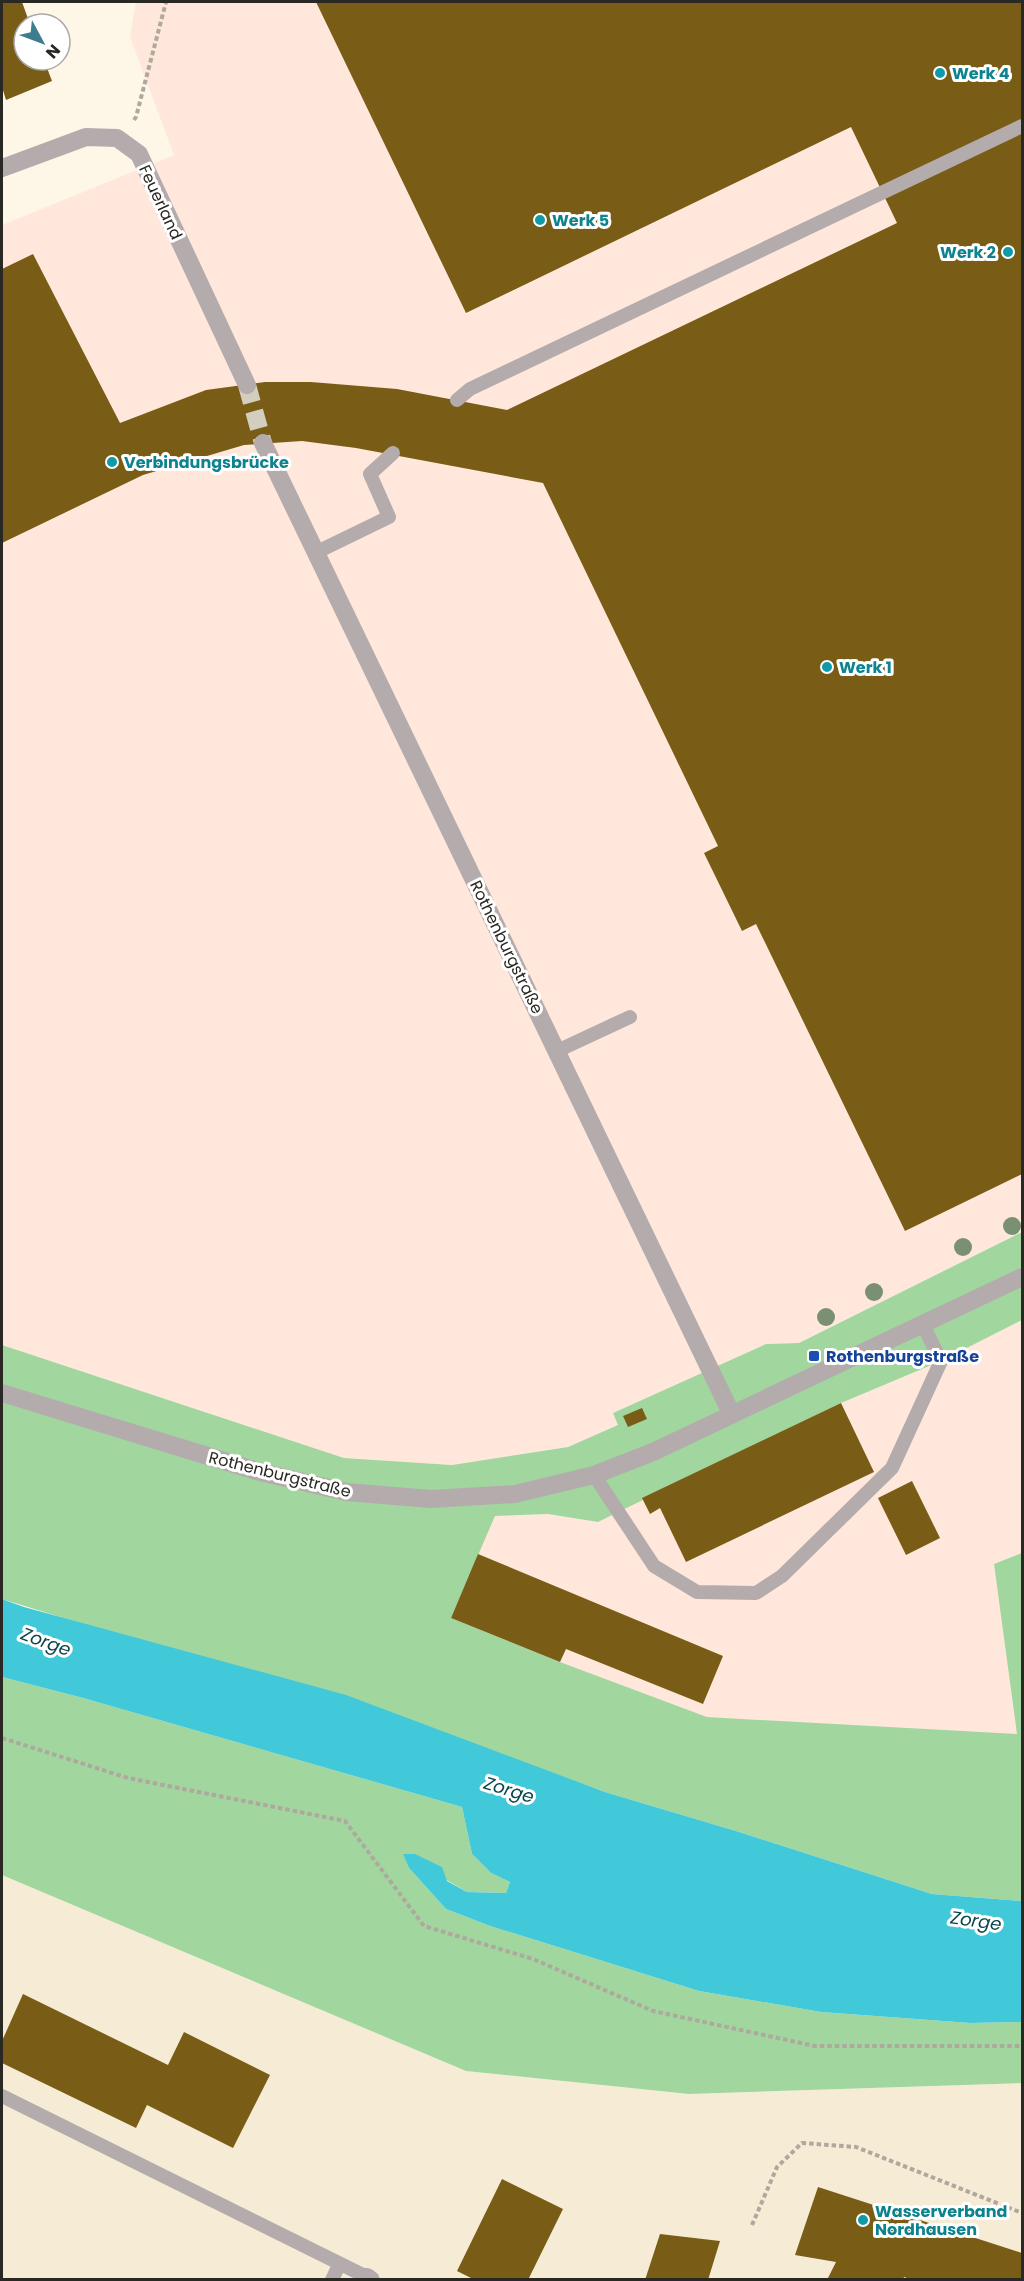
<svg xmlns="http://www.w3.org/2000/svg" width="1024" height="2281" font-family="Poppins,sans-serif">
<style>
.built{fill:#f6ecd5}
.industrial{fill:#ffe8db}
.green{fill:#a1d69f}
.water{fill:#42c9d9}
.building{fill:#795d16}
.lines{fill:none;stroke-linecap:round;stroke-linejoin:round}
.minor-tunnel{stroke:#d4cec0;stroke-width:18;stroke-dasharray:18 9;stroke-linecap:butt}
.path{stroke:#aea89d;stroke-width:4;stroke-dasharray:4.5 3;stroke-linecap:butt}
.service{stroke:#b4acac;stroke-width:14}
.minor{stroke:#b4acac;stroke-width:18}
.tree{fill:#7a9072}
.culture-dot{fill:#0f9aa8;stroke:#fff;stroke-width:2}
.transit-dot{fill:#1a4fb4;stroke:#fff;stroke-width:2}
.labels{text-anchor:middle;stroke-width:6;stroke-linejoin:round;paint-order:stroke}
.culture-label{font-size:16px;font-weight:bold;fill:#0d838f;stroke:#fff;text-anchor:start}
.street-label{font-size:16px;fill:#2a2822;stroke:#fff}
.transit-label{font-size:16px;font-weight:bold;fill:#164399;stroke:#fff;text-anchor:start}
.water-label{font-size:18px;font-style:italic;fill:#0a464d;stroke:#fff}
</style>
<rect width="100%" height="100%" fill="#fef7e8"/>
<!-- built -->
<path class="built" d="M 2,1875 L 466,2071 L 689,2094 L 1022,2083 L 1022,2279 L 2,2279 Z"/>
<!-- industrial -->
<path class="industrial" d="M 136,2 L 1022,2 L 1022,1232 L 799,1343 L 766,1344 L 613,1413 L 619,1425 L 568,1447 L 452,1465 L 344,1458 L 2,1345 L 2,225 L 174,155 L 130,37 Z
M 1022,1320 L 1022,1553 L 994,1564 L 1018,1735 L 707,1717 L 560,1662 L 451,1618 L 495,1516 L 548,1514 L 598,1522 L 841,1403 L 941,1361 Z"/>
<!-- green -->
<path class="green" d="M 1022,1232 L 1022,1320 L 941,1361 L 841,1403 L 598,1522 L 548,1514 L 495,1516 L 451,1618 L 560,1662 L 707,1717 L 1017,1734 L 994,1564 L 1022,1553 L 1022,1901 L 932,1894 L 736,1831 L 605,1792 L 476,1745 L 2,1599 L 2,1345 L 344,1458 L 452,1465 L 568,1447 L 618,1425 L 613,1413 L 766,1344 L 799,1343 Z
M 2,1677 L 83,1698 L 462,1807 L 472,1854 L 491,1873 L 510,1882 L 506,1893 L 467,1892 L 404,1855 L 409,1868 L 446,1909 L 490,1926 L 699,1991 L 821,2012 L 970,2023 L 1022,2022 L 1022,2083 L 689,2094 L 466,2071 L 2,1875 Z"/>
<!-- water -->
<path class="water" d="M 2,1599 L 24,1607 L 346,1695 L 605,1792 L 736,1831 L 932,1894 L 1022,1901 L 1022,2022 L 970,2023 L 821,2012 L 699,1991 L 490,1926 L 446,1909 L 409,1868 L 403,1854 L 415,1854 L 442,1867 L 447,1881 L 467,1892 L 506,1893 L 510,1882 L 491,1873 L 472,1854 L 462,1807 L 83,1698 L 2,1677 Z"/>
<!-- building -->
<path class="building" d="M 2,2 L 22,2 L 30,24 L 24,24 L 24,60 L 44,60 L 52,81 L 6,100 L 2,87 Z
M 316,2 L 1022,2 L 1022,1174 L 905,1231 L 756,924 L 742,931 L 704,853 L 718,846 L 543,483 L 356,448 L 302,441 L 244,445 L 143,475 L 2,543 L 2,269 L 33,254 L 120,423 L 206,390 L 265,382 L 311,382 L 397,389 L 507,410 L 897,223 L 851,127 L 466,313 Z
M 841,1403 L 874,1472 L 686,1562 L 660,1508 L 650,1514 L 642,1498 Z
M 642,1408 L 647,1419 L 628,1427 L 623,1416 Z
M 912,1481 L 940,1538 L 906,1555 L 878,1498 Z
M 478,1554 L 723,1656 L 703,1704 L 566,1649 L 560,1662 L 451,1618 Z
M 23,1994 L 168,2065 L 184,2032 L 270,2075 L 233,2148 L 147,2105 L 136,2128 L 2,2063 L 2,2041 Z
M 502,2179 L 563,2209 L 528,2280 L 475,2280 L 457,2271 Z
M 818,2187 L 1022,2253 L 1022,2280 L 912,2280 L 904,2277 L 903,2280 L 827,2280 L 836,2262 L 795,2255 Z
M 660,2234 L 720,2241 L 708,2280 L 645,2280 Z"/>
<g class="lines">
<!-- minor-tunnel -->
<path class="minor-tunnel" d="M 247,385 L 263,443"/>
<!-- path -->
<path class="path" d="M 134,120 L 136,117 L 166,2
M 2,1738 L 128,1778 L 345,1821 L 424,1926 L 533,1959 L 653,2011 L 815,2046 L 1022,2046
M 752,2225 L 777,2167 L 802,2143 L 856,2147 L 1022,2213"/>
<!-- service -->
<path class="service" d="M 457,400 L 470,389 L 1022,126
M 317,552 L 389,517 L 370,474 L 393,453
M 557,1051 L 630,1017
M 594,1475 L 654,1566 L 697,1592 L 756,1593 L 782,1576 L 892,1468 L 941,1361 L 923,1325
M 2,2096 L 367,2277
M 332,2280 L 339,2265"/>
<!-- minor -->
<path class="minor" d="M 2,168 L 86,137 L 117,138 L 139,154 L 247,385
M 263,443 L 732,1415
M 2,1393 L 260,1472 L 346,1492 L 431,1499 L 515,1494 L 594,1475 L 653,1452 L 1022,1277
M 367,2277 L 371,2280"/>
</g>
<!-- trees -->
<g class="tree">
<circle cx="1012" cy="1226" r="9"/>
<circle cx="963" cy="1247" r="9"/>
<circle cx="874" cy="1292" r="9"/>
<circle cx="826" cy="1317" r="9"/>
</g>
<!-- markers -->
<g class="culture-dot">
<circle cx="940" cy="73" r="6"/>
<circle cx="540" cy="220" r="6"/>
<circle cx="1008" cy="252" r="6"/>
<circle cx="112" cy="462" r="6"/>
<circle cx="827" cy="667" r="6"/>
<circle cx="863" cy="2220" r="6"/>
</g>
<rect class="transit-dot" x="808" y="1350" width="12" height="12" rx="3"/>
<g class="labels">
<!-- culture labels -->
<g class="culture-label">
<text x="952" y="79">Werk 4</text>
<text x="552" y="226">Werk 5</text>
<text x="996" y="258" text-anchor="end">Werk 2</text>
<text x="124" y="468">Verbindungsbrücke</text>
<text x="839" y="673">Werk 1</text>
<text x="875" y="2217">Wasserverband<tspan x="875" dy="18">Nordhausen</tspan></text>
</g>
<!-- street labels -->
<g class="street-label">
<text transform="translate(161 202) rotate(65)" y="6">Feuerland</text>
<text transform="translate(507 947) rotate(64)" y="6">Rothenburgstraße</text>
<text transform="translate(280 1474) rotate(14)" y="6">Rothenburgstraße</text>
</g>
<!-- transit labels -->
<g class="transit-label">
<text x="826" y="1362">Rothenburgstraße</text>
</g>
<!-- water labels -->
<g class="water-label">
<text transform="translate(46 1642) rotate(20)" y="6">Zorge</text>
<text transform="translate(509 1790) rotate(17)" y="6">Zorge</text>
<text transform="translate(976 1921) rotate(8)" y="6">Zorge</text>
</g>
</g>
<!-- border -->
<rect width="1024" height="2281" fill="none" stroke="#2a2822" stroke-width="6"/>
<!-- north arrow -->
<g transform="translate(42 42) rotate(131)"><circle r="28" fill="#ffffff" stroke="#aaa9a7" stroke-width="1.5"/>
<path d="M0-4.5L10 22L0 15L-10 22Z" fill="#3c7e8f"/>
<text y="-9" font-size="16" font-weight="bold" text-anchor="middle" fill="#2a2822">N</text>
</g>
</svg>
